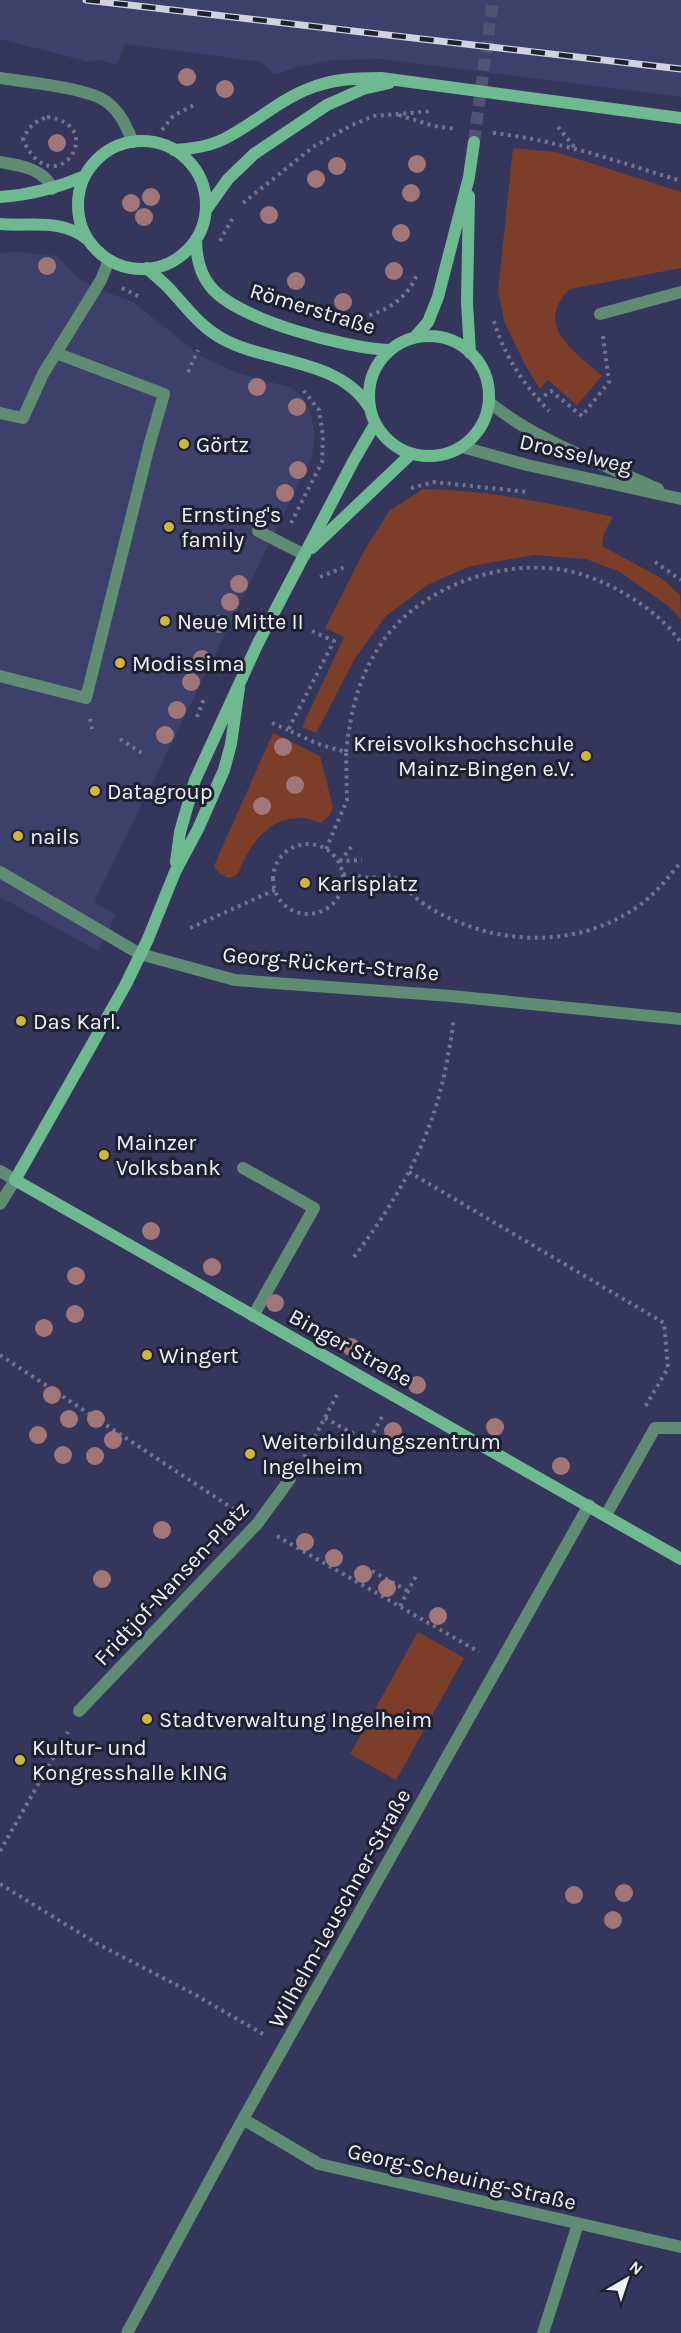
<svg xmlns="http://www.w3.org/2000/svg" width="681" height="2333" font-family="Karla,sans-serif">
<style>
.built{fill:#3c406b}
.green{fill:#7d3e29}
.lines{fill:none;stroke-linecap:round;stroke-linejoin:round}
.secondary-tunnel{stroke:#505373;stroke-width:12;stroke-dasharray:12 6;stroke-linecap:butt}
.path{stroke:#71738f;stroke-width:4;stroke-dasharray:3 4.5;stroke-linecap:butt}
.service{stroke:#5f8c72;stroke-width:12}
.pedestrian{stroke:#5f8c72;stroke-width:12}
.minor{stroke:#5f8c72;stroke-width:12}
.tertiary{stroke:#5f8c72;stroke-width:12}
.secondary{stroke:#6fb991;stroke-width:12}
.rail-casing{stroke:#d0d2df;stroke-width:7}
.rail{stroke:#1f2031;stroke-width:4.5;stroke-dasharray:14;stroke-linecap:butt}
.tree{fill:#a17678}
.poi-dot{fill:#cfb837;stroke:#1f2031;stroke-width:2}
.labels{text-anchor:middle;stroke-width:6;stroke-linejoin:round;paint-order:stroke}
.street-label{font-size:22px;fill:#f0f2fb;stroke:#1f2031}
.poi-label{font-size:22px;fill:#f0f2fb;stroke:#1f2031;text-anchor:start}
</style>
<rect width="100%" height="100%" fill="#34375b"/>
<!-- built -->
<path class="built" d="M 0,0 L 681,0 L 681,97 L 381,59 L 334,60 L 297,67 L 274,75 L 262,62 L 125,44 L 117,65 L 98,60 L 89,62 L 0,39 Z
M 17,252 L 57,256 L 77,277 L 95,288 L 133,302 L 201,356 L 237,373 L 289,387 L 303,397 L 310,411 L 315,434 L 312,456 L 94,902 L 116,915 L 98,951 L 0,897 L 0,253 Z"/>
<!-- green -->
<path class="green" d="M 513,148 L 556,152 L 681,192 L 681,268 L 570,289 C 532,325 575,352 602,376 L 577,405 L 548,380 L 540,389 L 525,365 L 504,321 L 498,291 Z
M 423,489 C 487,490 550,503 613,517 L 604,533 L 602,546 L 661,578 L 680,595 L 681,619 L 667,605 L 620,572 L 586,559 L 534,555 L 471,566 L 429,584 L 386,616 L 355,658 L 316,733 L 302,727 L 344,637 L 325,628 L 363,553 L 389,511 Z
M 273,733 L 320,756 L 333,807 L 330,815 L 321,823 C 315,821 308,818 302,818 C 268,816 248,847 238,874 L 229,878 L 219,873 L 214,866 Z
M 418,1632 L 464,1658 L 396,1780 L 350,1754 Z"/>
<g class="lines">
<!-- secondary-tunnel -->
<path class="secondary-tunnel" d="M 474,142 L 493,0"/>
<!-- path -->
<path class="path" d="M 399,115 L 434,126 L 456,129
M 47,117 C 111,125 54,207 23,140 C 28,127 34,122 47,117 Z
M 558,127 L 576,149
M 162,130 L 173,116 L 194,105
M 493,133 C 558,140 619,162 681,181
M 243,203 L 313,147 L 352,125 L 374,116 L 433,111
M 220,241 L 232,219
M 122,288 L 142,298
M 347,318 C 377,318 407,302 417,274
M 494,321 C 504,356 524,385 549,411
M 188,372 L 198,350
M 538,400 L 551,391 L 582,416 L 609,382 L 603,336
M 411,488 L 434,482 L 528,492
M 291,523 L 322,462 L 323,436 L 319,410 L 303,390
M 655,562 L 681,580
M 320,577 L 345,567
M 312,631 L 334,641 L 288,730 L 318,744 L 346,752 L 347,800 L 326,849
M 197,717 L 205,696
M 90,719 L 92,729
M 272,723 L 288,730
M 120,739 L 143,754
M 346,752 C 351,710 358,677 383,641 C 421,587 500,559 564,570 C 590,575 613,586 635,600 C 652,611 670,626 681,643
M273 879a35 35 0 1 1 70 0a35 35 0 1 1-70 0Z
M 339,861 L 362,860
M 340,861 L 352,846
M 343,874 L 371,878 L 392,875 C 403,885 414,898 427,906 C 491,946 576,951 640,905 C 656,893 668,878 681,862
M 190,928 L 275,890
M 409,1172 L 664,1323 L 668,1368 L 645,1407
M 354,1257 C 400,1196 433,1137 447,1061 C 449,1048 453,1033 453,1020
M 0,1355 L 238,1512
M 325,1418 L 368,1442 L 383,1415
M 304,1457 L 339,1391
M 277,1536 L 479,1652
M 372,1571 L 408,1591
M 400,1606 L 416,1576
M 0,1851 L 68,1732
M 0,1884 L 96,1943 L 194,1994 L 263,2034"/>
<!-- service -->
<path class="service" d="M 0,78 C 26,82 90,88 108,103 C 121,113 127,128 133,142
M 0,162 C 18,165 46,169 52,189
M 0,413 L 23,418 L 43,374 L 101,280 L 109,260
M 258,531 L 305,555
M 0,676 L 86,698 L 149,446 L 164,394 L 56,353
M 243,1168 L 314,1208 L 253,1316
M 606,1515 L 655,1428 L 681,1428"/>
<!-- pedestrian -->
<path class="pedestrian" d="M 0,872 L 140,954
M 0,1171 L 15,1180
M 79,1711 L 257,1524 L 290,1479"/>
<!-- minor -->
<path class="minor" d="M 600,314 L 681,292
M 489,402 C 536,441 603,464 658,489
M 462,447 L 527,465 L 681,499
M 140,954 L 235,980 L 451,996 L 681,1019
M 243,2119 L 319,2164 L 681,2247
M 127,2333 L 243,2119 L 589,1505
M 543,2333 L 578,2224"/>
<!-- tertiary -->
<path class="tertiary" d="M 0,1204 L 15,1180"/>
<!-- secondary -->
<path class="secondary" d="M78 205a64 64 0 1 1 128 0a64 64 0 1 1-128 0Z
M 174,150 C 191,149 208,147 224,139 C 253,125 277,101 308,89 C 331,79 356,78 381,78 L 681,118
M 469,196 L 467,302 L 470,353
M 0,197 C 30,195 57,188 85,176
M 206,210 L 228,179 L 254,154 L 327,105 L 363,89 L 389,83
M 0,224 C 31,227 61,218 87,239
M 196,239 C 196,256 199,272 210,286 C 236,320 349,349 390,350
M 147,268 C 156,277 166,284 174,294 C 189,310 201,327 221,338 C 267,364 339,358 369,407
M369 396a60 60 0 1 1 120 0a60 60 0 1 1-120 0Z
M 415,337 L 428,322 L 438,297 L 469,177 L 474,142
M 312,548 L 411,454
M 239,688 L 231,744 L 224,770 L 198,829 L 175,872 L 148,939 L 125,986 L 15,1180 L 681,1559
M 176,862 L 180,832 L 195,780 L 258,643 L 354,460 L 375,424"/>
<defs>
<path id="rail" d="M 86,0 L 681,69"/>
</defs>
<!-- rail casing -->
<use href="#rail" class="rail-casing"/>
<!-- rail -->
<use href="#rail" class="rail"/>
</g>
<!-- trees -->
<g class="tree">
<circle cx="187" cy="77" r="9"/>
<circle cx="225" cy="89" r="9"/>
<circle cx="57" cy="143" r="9"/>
<circle cx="417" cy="164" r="9"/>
<circle cx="337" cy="166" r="9"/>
<circle cx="316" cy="179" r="9"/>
<circle cx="411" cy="193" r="9"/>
<circle cx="151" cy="197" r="9"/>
<circle cx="131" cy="203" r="9"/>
<circle cx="269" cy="215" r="9"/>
<circle cx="144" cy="217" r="9"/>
<circle cx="401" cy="233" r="9"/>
<circle cx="47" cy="266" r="9"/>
<circle cx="394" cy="271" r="9"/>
<circle cx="296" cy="281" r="9"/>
<circle cx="343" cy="302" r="9"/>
<circle cx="257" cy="387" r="9"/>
<circle cx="297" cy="407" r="9"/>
<circle cx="298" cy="470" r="9"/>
<circle cx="285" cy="493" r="9"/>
<circle cx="239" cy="584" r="9"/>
<circle cx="230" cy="602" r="9"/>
<circle cx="219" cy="624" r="9"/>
<circle cx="202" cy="659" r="9"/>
<circle cx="191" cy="682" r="9"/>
<circle cx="177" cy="710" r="9"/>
<circle cx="165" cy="735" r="9"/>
<circle cx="283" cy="747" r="9"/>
<circle cx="295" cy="785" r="9"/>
<circle cx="262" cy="806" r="9"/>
<circle cx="151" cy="1231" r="9"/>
<circle cx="212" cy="1267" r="9"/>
<circle cx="76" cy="1276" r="9"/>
<circle cx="275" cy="1303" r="9"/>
<circle cx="75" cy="1314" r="9"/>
<circle cx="44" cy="1328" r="9"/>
<circle cx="351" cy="1347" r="9"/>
<circle cx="417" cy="1385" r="9"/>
<circle cx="52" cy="1395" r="9"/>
<circle cx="69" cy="1419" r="9"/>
<circle cx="96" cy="1419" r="9"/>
<circle cx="495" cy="1427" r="9"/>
<circle cx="393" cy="1431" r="9"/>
<circle cx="38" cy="1435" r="9"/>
<circle cx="113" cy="1440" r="9"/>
<circle cx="63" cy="1455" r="9"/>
<circle cx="95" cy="1456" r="9"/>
<circle cx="561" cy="1466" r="9"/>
<circle cx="162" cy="1530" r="9"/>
<circle cx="305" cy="1542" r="9"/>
<circle cx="334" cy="1558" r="9"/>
<circle cx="363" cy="1574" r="9"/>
<circle cx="102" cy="1579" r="9"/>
<circle cx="387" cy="1588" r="9"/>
<circle cx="438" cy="1616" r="9"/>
<circle cx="624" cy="1893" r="9"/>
<circle cx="574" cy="1895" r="9"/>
<circle cx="613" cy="1920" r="9"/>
</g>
<!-- markers -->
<g class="poi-dot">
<circle cx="184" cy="444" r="6"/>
<circle cx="169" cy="527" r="6"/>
<circle cx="165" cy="621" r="6"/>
<circle cx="120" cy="663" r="6"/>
<circle cx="586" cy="756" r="6"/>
<circle cx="95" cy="791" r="6"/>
<circle cx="18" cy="836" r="6"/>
<circle cx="305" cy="883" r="6"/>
<circle cx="21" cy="1021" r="6"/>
<circle cx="104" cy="1155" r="6"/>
<circle cx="147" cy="1355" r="6"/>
<circle cx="250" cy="1454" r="6"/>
<circle cx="147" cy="1719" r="6"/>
<circle cx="20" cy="1760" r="6"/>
</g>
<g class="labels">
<!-- street labels -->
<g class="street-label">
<text transform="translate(313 308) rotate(17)" y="8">Römerstraße</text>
<text transform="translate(576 453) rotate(13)" y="8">Drosselweg</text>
<text transform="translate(331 963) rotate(5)" y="8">Georg-Rückert-Straße</text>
<text transform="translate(351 1347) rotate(29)" y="8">Binger Straße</text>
<text transform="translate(171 1583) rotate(-47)" y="8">Fridtjof-Nansen-Platz</text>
<text transform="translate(339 1908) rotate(-61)" y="8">Wilhelm-Leuschner-Straße</text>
<text transform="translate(462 2176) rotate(13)" y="8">Georg-Scheuing-Straße</text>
</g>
<!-- poi labels -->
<g class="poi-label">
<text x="196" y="452">Görtz</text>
<text x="181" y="522">Ernsting's<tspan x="181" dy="25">family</tspan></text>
<text x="177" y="629">Neue Mitte II</text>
<text x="132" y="671">Modissima</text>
<text x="574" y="751" text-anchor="end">Kreisvolkshochschule<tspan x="574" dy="25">Mainz-Bingen e.V.</tspan></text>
<text x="107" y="799">Datagroup</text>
<text x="30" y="844">nails</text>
<text x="317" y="891">Karlsplatz</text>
<text x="33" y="1029">Das Karl.</text>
<text x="116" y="1150">Mainzer<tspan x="116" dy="25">Volksbank</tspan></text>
<text x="159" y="1363">Wingert</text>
<text x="262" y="1449">Weiterbildungszentrum<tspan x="262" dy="25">Ingelheim</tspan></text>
<text x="159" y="1727">Stadtverwaltung Ingelheim</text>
<text x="32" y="1755">Kultur- und<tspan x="32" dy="25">Kongresshalle kING</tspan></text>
</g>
</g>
<!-- north arrow -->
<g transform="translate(627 2279) rotate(39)" stroke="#1f2031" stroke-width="4.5" paint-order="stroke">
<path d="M0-4.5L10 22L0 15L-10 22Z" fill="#f0f2fb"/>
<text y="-9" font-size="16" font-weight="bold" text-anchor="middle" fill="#f0f2fb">N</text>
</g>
</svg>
